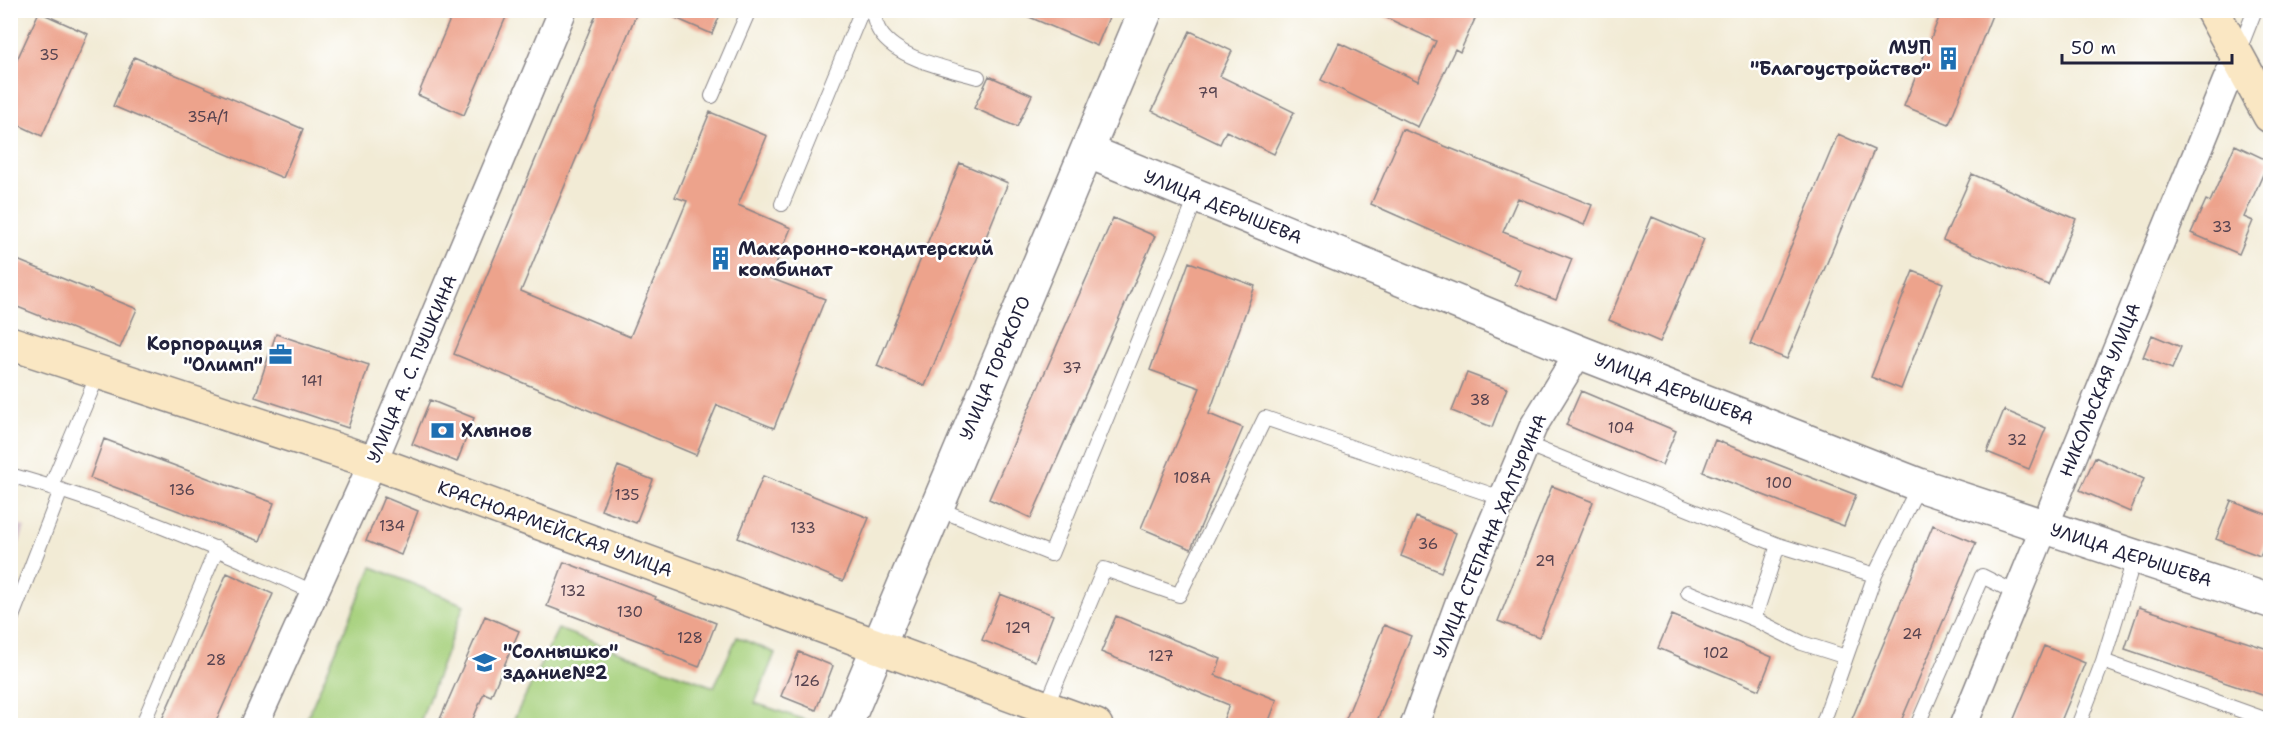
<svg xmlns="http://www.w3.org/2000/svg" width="2281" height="736" font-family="'Shantell Sans',sans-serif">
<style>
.industrial{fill:#d2bdc8}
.green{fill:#a6d07c;stroke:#64795c;stroke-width:1.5}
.building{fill:#eda38c}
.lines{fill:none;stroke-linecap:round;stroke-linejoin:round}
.service-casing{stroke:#8a8688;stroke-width:16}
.minor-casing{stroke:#8a8688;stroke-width:30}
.tertiary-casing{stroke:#8a8688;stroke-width:36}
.secondary-casing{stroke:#8a8688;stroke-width:36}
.service{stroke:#fff;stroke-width:14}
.minor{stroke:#fff;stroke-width:27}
.tertiary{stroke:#fff;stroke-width:33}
.secondary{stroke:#fae7c3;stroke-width:33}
.labels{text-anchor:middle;stroke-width:5;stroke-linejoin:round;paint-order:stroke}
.number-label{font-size:15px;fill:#55424f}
.poi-label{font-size:18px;font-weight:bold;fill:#22223b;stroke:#fff;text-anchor:start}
.street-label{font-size:18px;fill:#22223b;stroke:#fff}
</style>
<rect width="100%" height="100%" fill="#fff"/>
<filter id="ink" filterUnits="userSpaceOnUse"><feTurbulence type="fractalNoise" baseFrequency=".0167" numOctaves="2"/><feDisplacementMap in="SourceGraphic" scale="12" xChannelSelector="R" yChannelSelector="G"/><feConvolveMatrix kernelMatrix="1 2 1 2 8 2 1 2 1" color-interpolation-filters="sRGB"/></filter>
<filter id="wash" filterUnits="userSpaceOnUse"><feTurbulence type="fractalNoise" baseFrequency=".008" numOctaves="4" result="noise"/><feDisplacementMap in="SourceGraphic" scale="24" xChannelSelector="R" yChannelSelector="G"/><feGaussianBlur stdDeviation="1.35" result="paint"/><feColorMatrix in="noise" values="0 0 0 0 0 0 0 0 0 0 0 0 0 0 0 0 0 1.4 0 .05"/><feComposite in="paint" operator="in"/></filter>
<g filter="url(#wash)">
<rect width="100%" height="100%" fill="#f2ebd5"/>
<!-- industrial -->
<path class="industrial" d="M 11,522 L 25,527 L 11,570 L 10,522 Z"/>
<!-- green -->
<path class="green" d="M 372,567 L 464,605 L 419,725 L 304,725 Z
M 558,629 L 714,687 L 737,637 L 775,653 L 755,703 L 814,723 L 813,725 L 511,725 Z"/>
<g id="blocks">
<!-- building -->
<path class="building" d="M 454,10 L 509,10 L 464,115 L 418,95 Z
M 598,10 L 638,10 L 521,291 L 630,337 L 687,201 L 675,197 L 710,112 L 767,136 L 738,205 L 791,228 L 770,278 L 825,299 L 774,428 L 717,405 L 696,455 L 454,354 Z
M 657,10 L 722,10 L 712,34 Z
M 1013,10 L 1112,10 L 1097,46 Z
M 1370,10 L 1479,10 L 1460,52 L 1455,49 L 1418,127 L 1321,80 L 1339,43 L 1418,81 L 1436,41 Z
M 1942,10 L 1994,10 L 1949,124 L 1904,106 Z
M 39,12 L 88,34 L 42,136 L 10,121 L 10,75 Z
M 1190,31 L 1232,51 L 1220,76 L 1294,112 L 1274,154 L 1226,131 L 1220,144 L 1152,111 Z
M 134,57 L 303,129 L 283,178 L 113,106 Z
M 989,76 L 1032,95 L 1017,127 L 974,108 Z
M 1402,129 L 1592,205 L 1584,225 L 1518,198 L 1503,232 L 1572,259 L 1556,300 L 1515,284 L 1520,270 L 1371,204 L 1395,149 L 1394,148 Z
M 1838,134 L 1874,150 L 1787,359 L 1750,344 Z
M 2235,145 L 2269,161 L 2244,217 L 2253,221 L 2239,254 L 2191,233 L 2206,200 L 2210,202 Z
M 960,163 L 1008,183 L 925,386 L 877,366 Z
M 1972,174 L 2076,219 L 2048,285 L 1943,240 Z
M 1652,217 L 1704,239 L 1660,342 L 1609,320 Z
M 1113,218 L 1155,236 L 1031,518 L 989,499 Z
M 10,257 L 137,309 L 120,348 L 10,304 Z
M 1189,262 L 1255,286 L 1209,414 L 1243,428 L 1191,549 L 1141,528 L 1200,388 L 1150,370 Z
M 1913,271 L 1943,283 L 1901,389 L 1871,377 Z
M 276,334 L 369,365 L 348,428 L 255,397 Z
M 2152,335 L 2181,347 L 2172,369 L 2143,357 Z
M 1467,373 L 1507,388 L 1492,427 L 1452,411 Z
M 1581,391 L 1676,431 L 1662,465 L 1566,425 Z
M 430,400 L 474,418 L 457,462 L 412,444 Z
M 2004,410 L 2046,428 L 2029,469 L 1987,452 Z
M 104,439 L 274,503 L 260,541 L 90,478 Z
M 1715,440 L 1856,495 L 1844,526 L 1703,472 Z
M 2095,457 L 2144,479 L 2130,512 L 2080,490 Z
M 618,466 L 653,480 L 636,523 L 601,510 Z
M 763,476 L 869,518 L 843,581 L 738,538 Z
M 1552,486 L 1593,502 L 1539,637 L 1498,621 Z
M 384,497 L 418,511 L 401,555 L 366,541 Z
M 2231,501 L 2271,516 L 2271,530 L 2260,556 L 2216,539 Z
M 1416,517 L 1456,533 L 1441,572 L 1401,556 Z
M 1933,525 L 1976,543 L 1899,726 L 1849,726 Z
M 564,562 L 656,597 L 655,599 L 716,623 L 699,667 L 664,653 L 665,651 L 547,606 Z
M 227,573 L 273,594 L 214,726 L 159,726 Z
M 1000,594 L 1053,615 L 1035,661 L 982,640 Z
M 2139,607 L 2271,650 L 2271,698 L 2125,649 Z
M 1672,615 L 1772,657 L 1759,690 L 1658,648 Z
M 485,616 L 519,631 L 491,696 L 484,693 L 470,726 L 437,726 Z
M 1116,616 L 1221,659 L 1215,675 L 1277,700 L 1267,726 L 1221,726 L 1229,705 L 1101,652 Z
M 1384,625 L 1411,636 L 1375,726 L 1343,726 Z
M 2044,646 L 2085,663 L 2059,726 L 2011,726 Z
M 799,652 L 833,666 L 816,710 L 781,696 Z"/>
</g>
</g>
<g filter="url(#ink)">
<use href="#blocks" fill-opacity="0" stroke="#8a8688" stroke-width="1.5"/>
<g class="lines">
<defs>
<path id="service" d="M 872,10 C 874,17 876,26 880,32 C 897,59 949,69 978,77
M 2238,53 L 2255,10
M 712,96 L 749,10
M 782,204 L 862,10
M 1526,444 L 1778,545 L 1754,619 L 1688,592
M 10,475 C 114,504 215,547 313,592
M 51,486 L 99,372
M 936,508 L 1051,554 L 1197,196
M 1778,545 L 1875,575
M 2135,556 L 2103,661 L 2270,721
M 1754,619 L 1802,643 L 1846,657 L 1875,575 L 1919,485
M 10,622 L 61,490
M 1046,707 L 1104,569 L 1179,595 L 1265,418 L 1504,499
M 142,726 L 217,548
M 1822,726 L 1846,657
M 1917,726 L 1982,576 L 2018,594
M 2078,726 L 2103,661"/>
<path id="minor" d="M 254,726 L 373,462 L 563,10
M 1414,726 L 1463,592 L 1533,427 L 1579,352
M 1963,726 L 2237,55"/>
<path id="tertiary" d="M 1087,151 L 1579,352 L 1919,485 L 2270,601
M 845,726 L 1146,10"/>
<path id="secondary" d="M 2212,10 L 2270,116
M 10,343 L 373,462 L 1096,726"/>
</defs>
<!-- service casing -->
<use href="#service" class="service-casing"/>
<!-- minor casing -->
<use href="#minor" class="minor-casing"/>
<!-- tertiary casing -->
<use href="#tertiary" class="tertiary-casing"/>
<!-- secondary casing -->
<use href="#secondary" class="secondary-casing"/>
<!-- service -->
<use href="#service" class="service"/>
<!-- minor -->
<use href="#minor" class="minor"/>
<!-- tertiary -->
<use href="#tertiary" class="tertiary"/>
<!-- secondary -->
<use href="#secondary" class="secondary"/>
</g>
</g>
<!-- icons -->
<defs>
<symbol id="building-bare" viewBox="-9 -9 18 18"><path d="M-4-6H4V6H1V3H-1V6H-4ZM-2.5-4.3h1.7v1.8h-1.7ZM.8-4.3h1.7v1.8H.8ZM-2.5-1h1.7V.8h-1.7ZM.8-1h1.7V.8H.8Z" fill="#1f6fb2" stroke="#fff" stroke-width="2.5" paint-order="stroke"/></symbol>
<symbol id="office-bare" viewBox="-9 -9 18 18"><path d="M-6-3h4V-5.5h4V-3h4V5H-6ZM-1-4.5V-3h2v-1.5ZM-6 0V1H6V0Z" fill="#1f6fb2" stroke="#fff" stroke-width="2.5" paint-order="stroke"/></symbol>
<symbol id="bank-bare" viewBox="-9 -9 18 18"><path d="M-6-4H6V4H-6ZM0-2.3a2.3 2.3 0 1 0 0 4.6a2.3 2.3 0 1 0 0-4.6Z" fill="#1f6fb2" stroke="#fff" stroke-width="2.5" paint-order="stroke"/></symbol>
<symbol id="school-bare" viewBox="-9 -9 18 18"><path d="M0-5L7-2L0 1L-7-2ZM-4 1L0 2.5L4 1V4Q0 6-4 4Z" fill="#1f6fb2" stroke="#fff" stroke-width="2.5" paint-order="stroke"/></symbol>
</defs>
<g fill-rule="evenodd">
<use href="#building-bare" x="1932" y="42" width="33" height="33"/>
<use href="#building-bare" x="704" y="242" width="33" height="33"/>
<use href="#office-bare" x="264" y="338" width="33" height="33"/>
<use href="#bank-bare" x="426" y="414" width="33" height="33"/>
<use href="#school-bare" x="468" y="646" width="33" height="33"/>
</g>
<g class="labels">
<!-- number labels -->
<g class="number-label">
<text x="49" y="60">35</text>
<text x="1208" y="98">79</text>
<text x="208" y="122">35А/1</text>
<text x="2222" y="232">33</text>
<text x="1072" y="373">37</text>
<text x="312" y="386">141</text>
<text x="1480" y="405">38</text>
<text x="1621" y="433">104</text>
<text x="2017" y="445">32</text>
<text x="1192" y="483">108А</text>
<text x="1779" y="488">100</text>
<text x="182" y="495">136</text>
<text x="627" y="500">135</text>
<text x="392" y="531">134</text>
<text x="803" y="533">133</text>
<text x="1428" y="549">36</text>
<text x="1545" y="566">29</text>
<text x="573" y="596">132</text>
<text x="630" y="617">130</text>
<text x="1018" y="633">129</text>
<text x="1912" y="639">24</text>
<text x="690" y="643">128</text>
<text x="1716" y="658">102</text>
<text x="1161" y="661">127</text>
<text x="216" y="665">28</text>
<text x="807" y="686">126</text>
</g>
<!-- poi labels -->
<g class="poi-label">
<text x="1931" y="54" text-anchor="end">МУП<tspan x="1931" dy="21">"Благоустройство"</tspan></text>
<text x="738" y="255">Макаронно-кондитерский<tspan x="738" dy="21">комбинат</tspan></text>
<text x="263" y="350" text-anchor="end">Корпорация<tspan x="263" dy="21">"Олимп"</tspan></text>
<text x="461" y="437">Хлынов</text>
<text x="503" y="658">"Солнышко"<tspan x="503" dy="21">здание№2</tspan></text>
</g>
<!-- street labels -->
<g class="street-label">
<text transform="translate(1223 207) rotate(22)" y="6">УЛИЦА ДЕРЫШЕВА</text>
<text transform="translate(995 368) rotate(-67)" y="6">УЛИЦА ГОРЬКОГО</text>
<text transform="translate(412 369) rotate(-67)" y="6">УЛИЦА А. С. ПУШКИНА</text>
<text transform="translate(1674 389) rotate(21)" y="6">УЛИЦА ДЕРЫШЕВА</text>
<text transform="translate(2100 390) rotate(-68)" y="6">НИКОЛЬСКАЯ УЛИЦА</text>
<text transform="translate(555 529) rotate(20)" y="6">КРАСНОАРМЕЙСКАЯ УЛИЦА</text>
<text transform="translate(1490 536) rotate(-67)" y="6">УЛИЦА СТЕПАНА ХАЛТУРИНА</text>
<text transform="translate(2131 555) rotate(18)" y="6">УЛИЦА ДЕРЫШЕВА</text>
</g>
</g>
<!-- margin -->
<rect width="2281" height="736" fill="none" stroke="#fff" stroke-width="36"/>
<!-- scale -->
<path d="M2062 54v9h170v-9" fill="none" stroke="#22223b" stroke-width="3"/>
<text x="2071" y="54" font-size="18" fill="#22223b" stroke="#ffffff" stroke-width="4.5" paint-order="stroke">50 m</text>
</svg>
